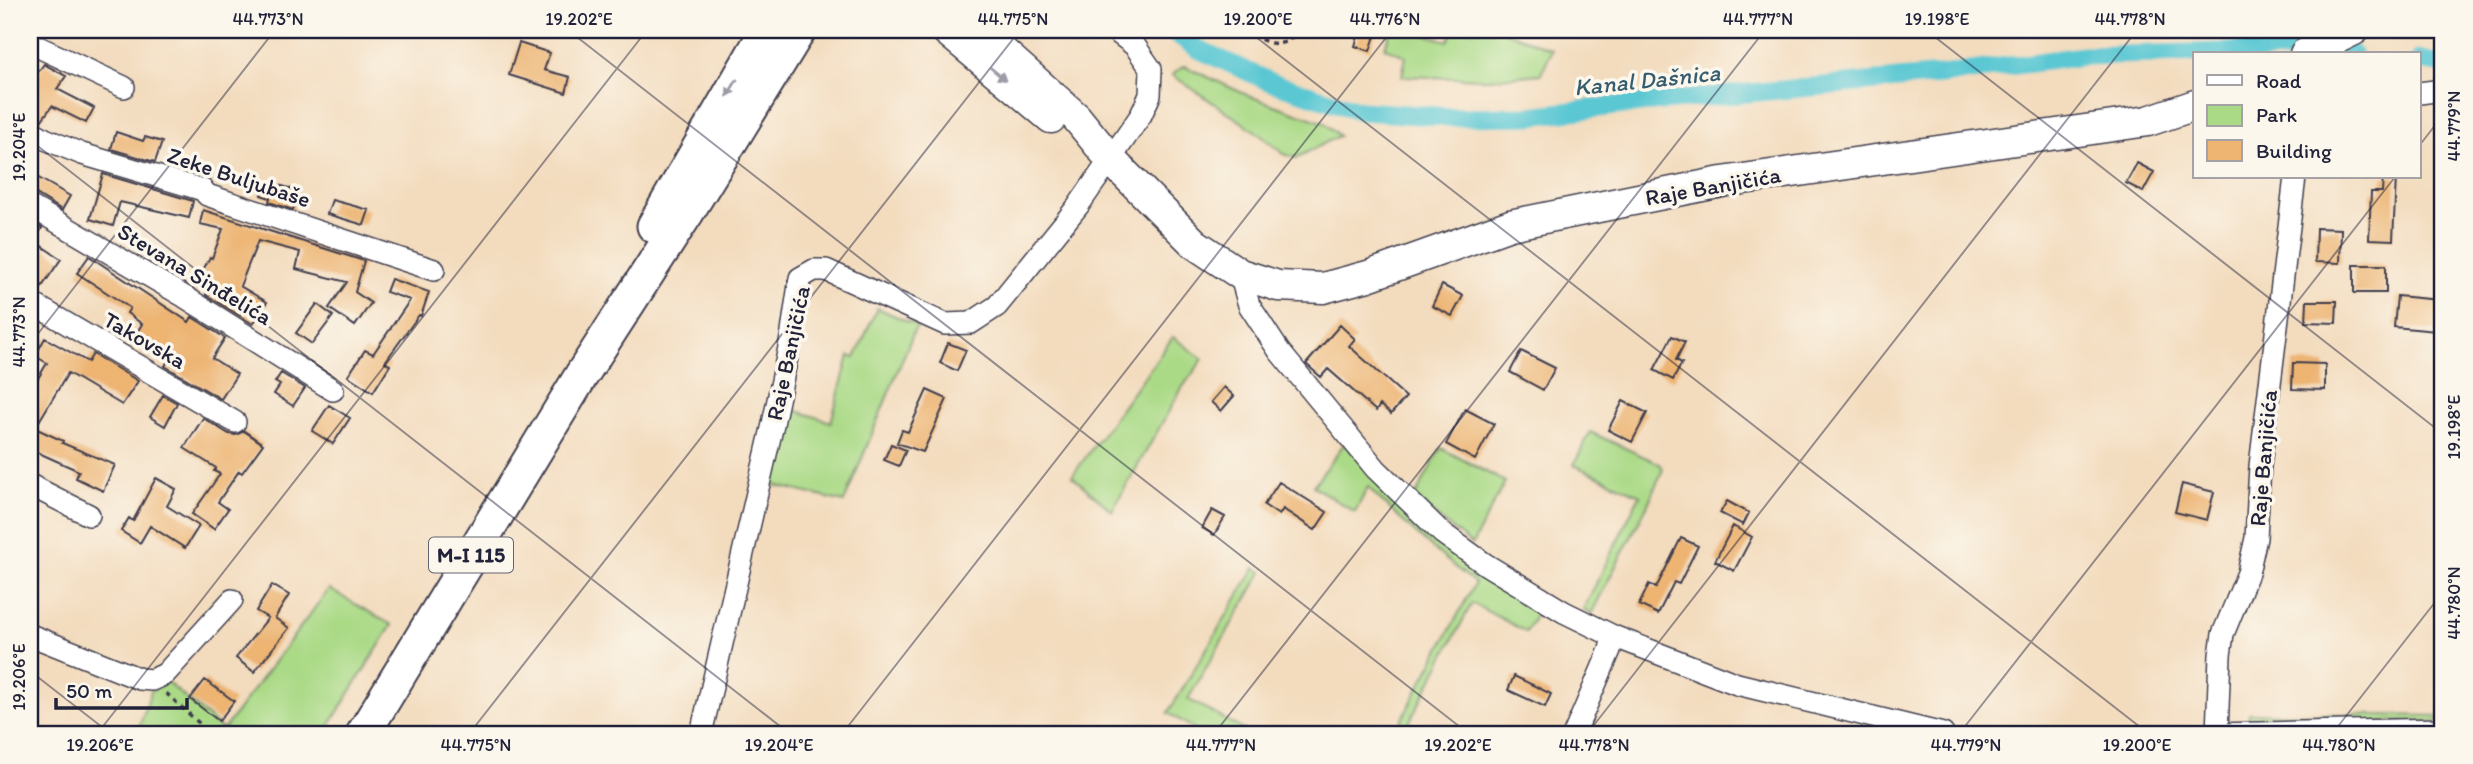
<svg xmlns="http://www.w3.org/2000/svg" width="2473" height="764" font-family="Itim,sans-serif">
<style>
.green{fill:#abda87;stroke:#667e61;stroke-width:2}
.lines{fill:none;stroke-linecap:round;stroke-linejoin:round}
.canal{stroke:#5ac7d3;stroke-width:19}
.building{fill:#edb472}
.street-casing{stroke:#413e4e;stroke-width:24}
.secondary-casing{stroke:#413e4e;stroke-width:33}
.primary-casing{stroke:#413e4e;stroke-width:37}
.path{stroke:#413e4e;stroke-width:3.5;stroke-dasharray:5 5;stroke-linecap:butt}
.street{stroke:#fff;stroke-width:21}
.secondary{stroke:#fff;stroke-width:30}
.primary{stroke:#fff;stroke-width:33}
.oneway{fill:#9c9ca7}
.ticks{fill:none;stroke:#22223b;stroke-width:2;stroke-opacity:0.45}
.labels{text-anchor:middle;stroke-width:7;stroke-linejoin:round;paint-order:stroke}
.shield{fill:#fbf7ec;stroke:#636270;stroke-width:2}
.shield-label{font-size:21px;font-weight:bold;fill:#22223b}
.street-label{font-size:23px;fill:#22223b;stroke:#fbf7ec}
.water-label{font-size:24px;font-style:italic;fill:#365c70;stroke:#fbf7ec}
.neatline{fill:none;stroke:#22223b;stroke-width:2.5}
.ticks-label{font-size:18px;text-anchor:middle;fill:#22223b}
</style>
<rect width="100%" height="100%" fill="#fbf7ec"/>
<filter id="ink" filterUnits="userSpaceOnUse"><feTurbulence type="fractalNoise" baseFrequency=".0143" numOctaves="2"/><feDisplacementMap in="SourceGraphic" scale="14" xChannelSelector="R" yChannelSelector="G"/><feConvolveMatrix kernelMatrix="1 2 1 2 8 2 1 2 1" color-interpolation-filters="sRGB"/></filter>
<filter id="wash" filterUnits="userSpaceOnUse"><feTurbulence type="fractalNoise" baseFrequency=".00686" numOctaves="4" result="noise"/><feDisplacementMap in="SourceGraphic" scale="28" xChannelSelector="R" yChannelSelector="G"/><feGaussianBlur stdDeviation="1.57" result="paint"/><feColorMatrix in="noise" values="0 0 0 0 0 0 0 0 0 0 0 0 0 0 0 0 0 1.4 0 .05"/><feComposite in="paint" operator="in"/></filter>
<g filter="url(#wash)">
<rect width="100%" height="100%" fill="#f3dbbd"/>
<!-- green -->
<path class="green" d="M 1391,30 L 1408,30 L 1448,41 L 1454,30 L 1500,30 L 1552,49 L 1541,74 L 1487,79 L 1402,76 L 1406,56 L 1385,48 Z
M 1184,66 L 1249,96 L 1325,123 L 1339,136 L 1296,158 L 1284,154 L 1255,131 L 1172,75 Z
M 877,308 L 918,326 L 914,331 L 844,502 L 766,483 L 785,407 L 831,422 L 849,356 L 855,358 Z
M 1173,337 L 1203,359 L 1182,388 L 1112,511 L 1072,476 Z
M 1590,432 L 1660,464 L 1663,469 L 1647,506 L 1591,614 L 1583,610 L 1640,495 L 1574,465 Z
M 1344,444 L 1479,573 L 1539,609 L 1526,632 L 1472,603 L 1403,734 L 1394,734 L 1475,583 C 1437,553 1401,522 1368,487 L 1355,512 L 1313,486 Z
M 1441,448 L 1505,482 L 1472,545 L 1414,498 Z
M 1255,568 L 1262,572 L 1188,699 L 1251,734 L 1203,734 L 1168,713 Z
M 329,589 L 392,625 L 324,734 L 137,734 L 151,691 L 167,682 L 223,730 Z
M 2249,713 L 2443,716 L 2443,721 L 2248,723 Z"/>
<g class="lines">
<!-- canal -->
<path class="canal" d="M 1171,30 L 1198,49 L 1273,83 L 1361,111 L 1449,117 L 1529,116 L 1641,103 L 1941,75 L 2083,56 L 2334,49 L 2352,54
M 2419,60 L 2443,64"/>
</g>
<g id="blocks">
<!-- building -->
<path class="building" d="M 1360,30 L 1377,30 L 1370,51 L 1355,46 Z
M 519,43 L 550,53 L 544,70 L 570,77 L 566,93 L 509,75 Z
M 44,64 L 66,76 L 57,89 L 94,108 L 86,123 L 52,106 L 41,121 L 30,117 L 30,83 Z
M 116,132 L 143,141 L 145,137 L 162,142 L 155,162 L 111,149 Z
M 2137,163 L 2154,172 L 2143,192 L 2126,183 Z
M 30,173 L 70,196 L 62,210 L 30,190 Z
M 103,174 L 193,201 L 189,218 L 120,202 L 113,226 L 90,219 Z
M 2383,177 L 2396,177 L 2393,240 L 2369,239 L 2371,192 L 2382,192 Z
M 265,181 L 299,191 L 293,210 L 269,202 L 270,198 L 261,195 Z
M 332,200 L 369,210 L 364,225 L 327,214 Z
M 203,210 L 364,261 L 355,292 L 371,303 L 355,326 L 329,308 L 347,282 L 296,269 L 300,252 L 258,241 L 240,286 L 267,302 L 253,324 L 206,295 L 209,289 L 196,283 L 210,257 L 212,258 L 223,229 L 200,224 Z
M 30,221 L 42,228 L 34,241 L 61,259 L 41,288 L 30,280 Z
M 2316,228 L 2341,229 L 2340,263 L 2315,262 Z
M 89,256 L 189,322 L 192,317 L 225,338 L 212,358 L 237,374 L 221,399 L 165,366 L 170,358 L 136,334 L 142,324 L 127,313 L 130,308 L 77,273 Z
M 2354,265 L 2386,265 L 2386,293 L 2354,293 Z
M 391,279 L 429,292 L 421,316 L 419,315 L 385,362 L 390,365 L 373,392 L 348,376 L 365,350 L 373,354 L 410,300 L 386,292 Z
M 1442,285 L 1463,296 L 1452,316 L 1432,306 Z
M 2397,296 L 2439,300 L 2436,331 L 2394,327 Z
M 2307,301 L 2337,301 L 2336,323 L 2306,322 Z
M 317,304 L 333,316 L 312,344 L 296,333 Z
M 1340,325 L 1355,339 L 1349,346 L 1406,397 L 1391,414 L 1380,405 L 1376,411 L 1328,369 L 1321,377 L 1306,364 Z
M 1672,336 L 1685,342 L 1676,360 L 1682,363 L 1673,380 L 1654,370 Z
M 45,338 L 88,362 L 93,354 L 138,381 L 122,405 L 68,373 L 35,428 L 63,441 L 62,443 L 115,465 L 103,491 L 76,478 L 79,471 L 30,449 L 30,392 L 47,363 L 35,356 Z
M 948,343 L 966,350 L 957,371 L 940,363 Z
M 1521,351 L 1555,368 L 1543,390 L 1510,372 Z
M 2293,363 L 2325,364 L 2325,390 L 2292,389 Z
M 281,373 L 305,388 L 293,406 L 274,394 L 280,385 L 275,382 Z
M 1224,387 L 1234,396 L 1221,411 L 1211,402 Z
M 927,390 L 947,399 L 923,452 L 897,443 L 902,430 L 908,432 Z
M 163,395 L 177,403 L 165,426 L 150,417 Z
M 1623,401 L 1647,413 L 1632,442 L 1608,430 Z
M 329,405 L 350,418 L 333,444 L 312,431 Z
M 1465,409 L 1494,424 L 1475,460 L 1446,444 Z
M 203,418 L 229,434 L 236,435 L 244,431 L 263,444 L 242,473 L 239,471 L 218,502 L 228,509 L 214,529 L 192,514 L 220,474 L 214,471 L 216,468 L 184,448 Z
M 891,444 L 906,450 L 899,466 L 884,460 Z
M 156,478 L 176,489 L 167,506 L 199,526 L 185,548 L 150,526 L 140,543 L 121,531 L 129,518 L 133,521 Z
M 1279,482 L 1327,512 L 1315,530 L 1283,509 L 1279,515 L 1264,505 Z
M 2182,484 L 2214,492 L 2207,520 L 2175,512 Z
M 1727,501 L 1749,513 L 1743,525 L 1720,513 Z
M 1212,510 L 1225,517 L 1214,535 L 1202,528 Z
M 1733,526 L 1752,537 L 1734,571 L 1715,561 Z
M 1681,538 L 1698,546 L 1679,584 L 1674,582 L 1658,614 L 1639,605 L 1649,584 L 1656,588 Z
M 272,585 L 289,595 L 275,618 L 289,628 L 254,672 L 236,658 L 268,618 L 256,611 Z
M 1514,676 L 1551,694 L 1545,707 L 1508,690 Z
M 205,680 L 234,701 L 219,721 L 190,699 Z"/>
</g>
</g>
<g filter="url(#ink)">
<use href="#blocks" fill-opacity="0" stroke="#413e4e" stroke-width="2"/>
<g class="lines">
<defs>
<path id="street" d="M 30,43 L 124,87
M 2419,93 L 2443,90
M 30,130 L 45,139 L 82,154 L 203,190 L 207,195 L 434,270
M 30,206 L 185,297 L 333,390
M 1240,274 L 1249,305 L 1279,351 L 1376,469 L 1442,533 L 1485,564 L 1564,612 L 1613,636 L 1737,684 L 1943,734
M 30,302 L 235,422
M 30,485 L 89,515
M 30,635 L 140,679 L 152,680 L 165,674 L 232,600
M 701,734 L 773,424 L 791,338 L 800,278 L 814,270 L 826,270 L 945,324 L 971,323 L 997,306 L 1078,206 L 1141,115 L 1150,95 L 1151,69 L 1135,46 L 1114,30
M 1574,734 L 1610,650 L 1613,636
M 2212,734 L 2443,729
M 2217,734 L 2220,655 L 2223,634 L 2248,573 L 2256,538 L 2260,466 L 2295,177"/>
<path id="secondary" d="M 946,30 L 1051,118
M 978,30 L 1076,117 L 1111,160 L 1195,244 L 1240,274 L 1278,286 L 1323,288 L 1368,276 L 1510,225 L 1722,182 L 2148,121 L 2195,105
M 2305,54 L 2354,30"/>
<path id="primary" d="M 654,226 L 767,30
M 363,734 L 581,376 L 686,214 L 799,30"/>
</defs>
<!-- street casing -->
<use href="#street" class="street-casing"/>
<!-- secondary casing -->
<use href="#secondary" class="secondary-casing"/>
<!-- primary casing -->
<use href="#primary" class="primary-casing"/>
<!-- path -->
<path class="path" d="M 1243,30 C 1265,42 1281,53 1299,30
M 166,693 L 211,734"/>
<!-- street -->
<use href="#street" class="street"/>
<!-- secondary -->
<use href="#secondary" class="secondary"/>
<!-- primary -->
<use href="#primary" class="primary"/>
</g>
<!-- one-way arrows -->
<defs><path id="oneway-solid" d="M-6-.8H1V-3.2L6.5 0L1 3.2V.8H-6Z" transform="scale(1.75)"/></defs>
<g class="oneway">
<use href="#oneway-solid" transform="translate(998 74) rotate(40)"/>
<use href="#oneway-solid" transform="translate(732 88) rotate(121)"/>
</g>
</g>
<!-- ticks -->
<path class="ticks" d="M 568,30 L 1469,734M 1247,30 L 2149,734M 1926,30 L 2443,434M 30,140 L 790,734M 2419,146 L 2443,115M 30,344 L 275,30M 30,671 L 111,734M 97,734 L 647,30M 469,734 L 1020,30M 842,734 L 1392,30M 1214,734 L 1765,30M 1587,734 L 2137,30M 1959,734 L 2395,177M 2332,734 L 2443,592"/>
<g class="labels">
<!-- shield labels -->
<rect class="shield" x="429" y="537.5" width="84" height="35" rx="5"/>
<g class="shield-label">
<text x="471" y="562">M-I 115</text>
</g>
<!-- street labels -->
<g class="street-label">
<text transform="translate(239 177) rotate(18)" y="8">Zeke Buljubaše</text>
<text transform="translate(1713 186) rotate(-10)" y="8">Raje Banjičića</text>
<text transform="translate(195 274) rotate(31)" y="8">Stevana Sinđelića</text>
<text transform="translate(145 340) rotate(30)" y="8">Takovska</text>
<text transform="translate(788 353) rotate(-78)" y="8">Raje Banjičića</text>
<text transform="translate(2263 458) rotate(-85)" y="8">Raje Banjičića</text>
</g>
<!-- water labels -->
<g class="water-label">
<text transform="translate(1647 80) rotate(-6)" y="8">Kanal Dašnica</text>
</g>
</g>
<!-- margin -->
<rect width="2473" height="764" fill="none" stroke="#fbf7ec" stroke-width="77"/>
<!-- legend -->
<rect x="2193" y="52" width="228" height="126" fill="#fbf7ec" stroke="#a4a2a5" stroke-width="2"/>
<rect x="2207" y="75" width="35" height="10" fill="#ffffff" stroke="#a4a2a5" stroke-width="2"/>
<text x="2256" y="88" font-size="21" fill="#22223b">Road</text>
<rect x="2207" y="105" width="35" height="21" fill="#abda87" stroke="#a4a2a5" stroke-width="2"/>
<text x="2256" y="122" font-size="21" fill="#22223b">Park</text>
<rect x="2207" y="140" width="35" height="21" fill="#edb472" stroke="#a4a2a5" stroke-width="2"/>
<text x="2256" y="158" font-size="21" fill="#22223b">Building</text>
<!-- scale -->
<path d="M56 698v10h131v-10" fill="none" stroke="#22223b" stroke-width="3.5"/>
<text x="66" y="698" font-size="21" fill="#22223b" stroke="#fbf7ec" stroke-width="5" paint-order="stroke">50 m</text>
<rect x="38" y="38" width="2396" height="688" class="neatline"/>
<g class="ticks-label">
<text x="268" y="25">44.773°N</text>
<text x="579" y="25">19.202°E</text>
<text x="1013" y="25">44.775°N</text>
<text x="1258" y="25">19.200°E</text>
<text x="1385" y="25">44.776°N</text>
<text x="1758" y="25">44.777°N</text>
<text x="1937" y="25">19.198°E</text>
<text x="2130" y="25">44.778°N</text>
<text transform="translate(2454 126) rotate(-90)" y="6">44.779°N</text>
<text transform="translate(19 147) rotate(-90)" y="6">19.204°E</text>
<text transform="translate(19 332) rotate(-90)" y="6">44.773°N</text>
<text transform="translate(2454 427) rotate(-90)" y="6">19.198°E</text>
<text transform="translate(2454 603) rotate(-90)" y="6">44.780°N</text>
<text transform="translate(19 677) rotate(-90)" y="6">19.206°E</text>
<text x="100" y="751">19.206°E</text>
<text x="476" y="751">44.775°N</text>
<text x="779" y="751">19.204°E</text>
<text x="1221" y="751">44.777°N</text>
<text x="1458" y="751">19.202°E</text>
<text x="1594" y="751">44.778°N</text>
<text x="1966" y="751">44.779°N</text>
<text x="2137" y="751">19.200°E</text>
<text x="2339" y="751">44.780°N</text>
</g>
</svg>
